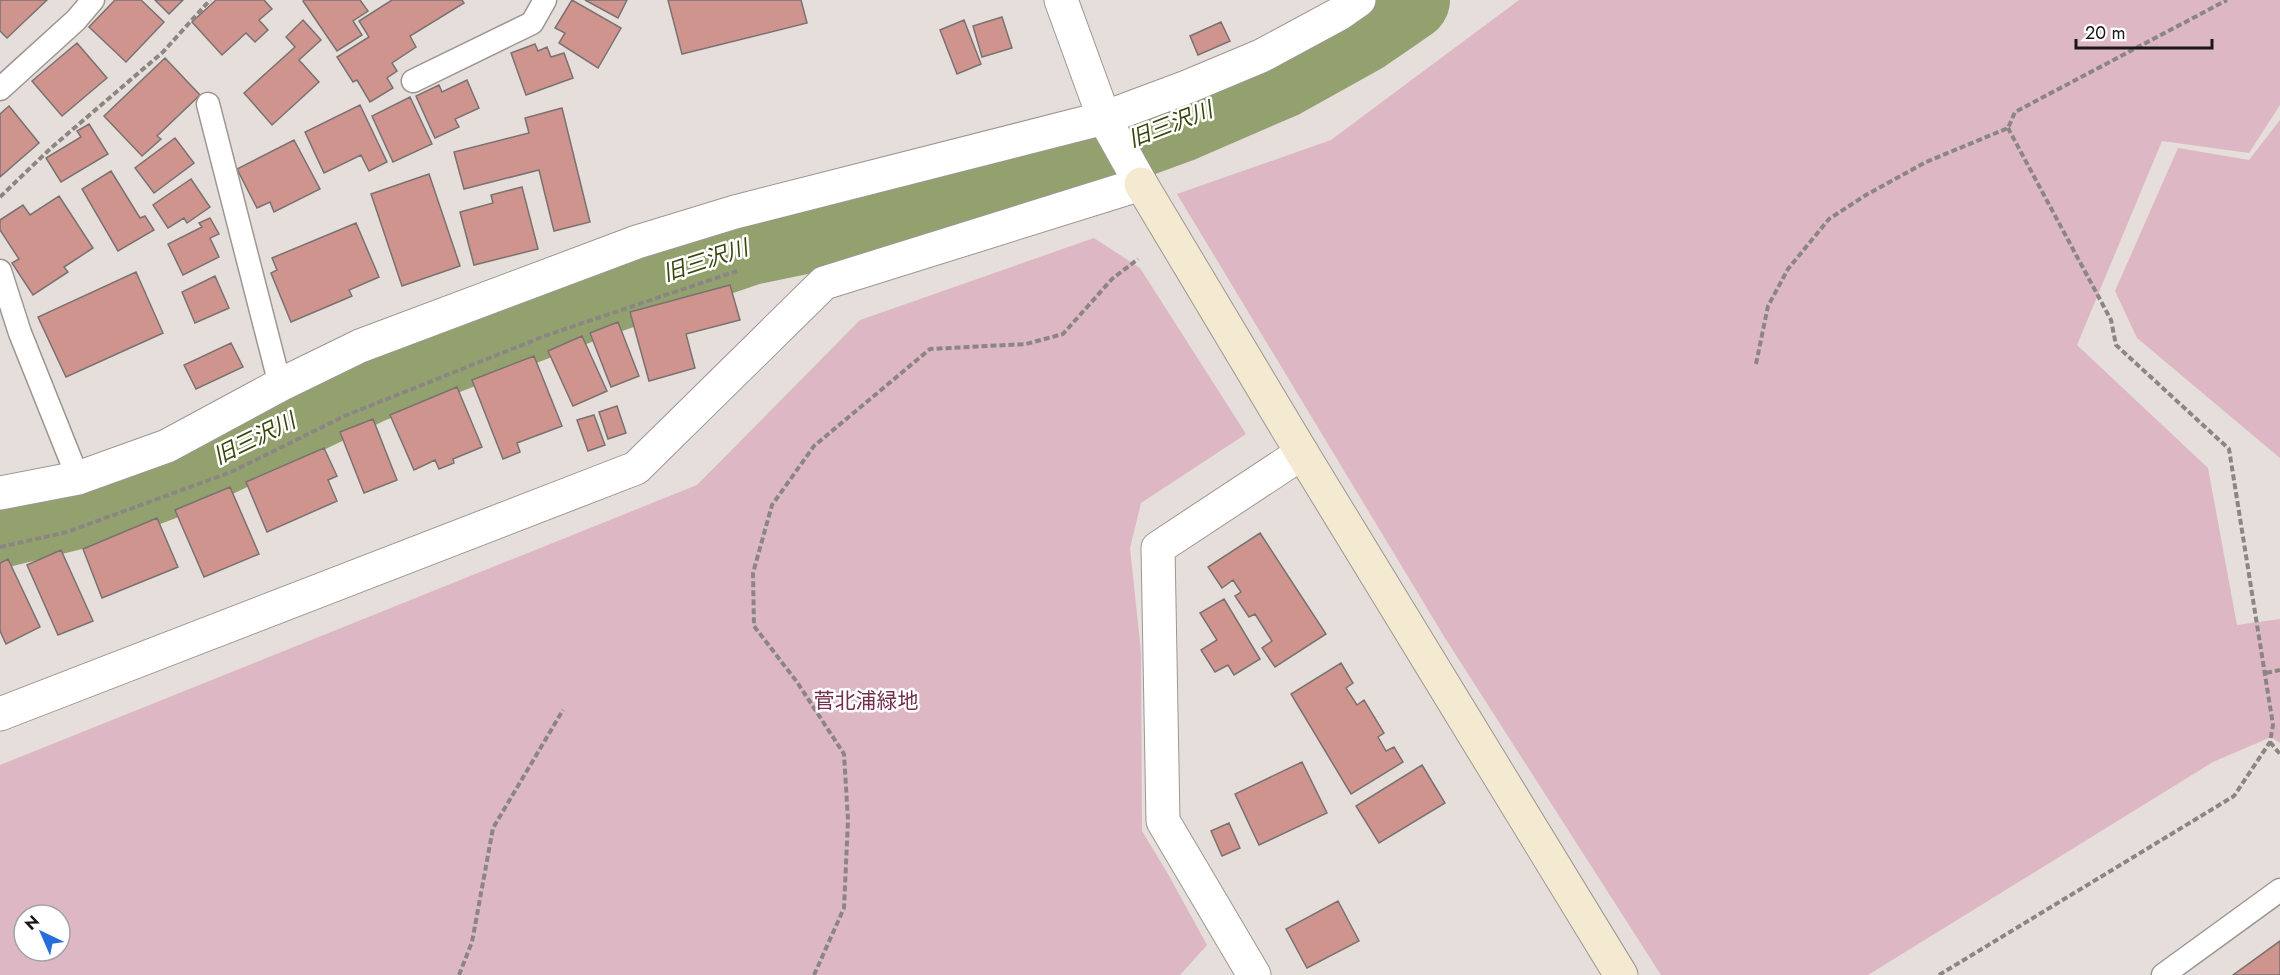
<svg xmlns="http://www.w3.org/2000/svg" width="2280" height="975" font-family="Jost,'Noto Sans JP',sans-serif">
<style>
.green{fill:#deb7c5;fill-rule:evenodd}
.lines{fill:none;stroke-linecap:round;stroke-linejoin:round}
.river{stroke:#93a16f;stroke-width:82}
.building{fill:#ce948d;stroke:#7a7271;stroke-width:1.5}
.lane-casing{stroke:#9d9792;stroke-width:25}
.street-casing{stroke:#9d9792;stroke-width:35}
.secondary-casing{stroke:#9d9792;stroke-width:35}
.path{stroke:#8b8683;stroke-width:4;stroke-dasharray:6 3;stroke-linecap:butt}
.lane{stroke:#fff;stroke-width:22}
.street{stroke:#fff;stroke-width:33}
.secondary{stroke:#f4ead2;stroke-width:33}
.labels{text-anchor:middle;stroke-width:5;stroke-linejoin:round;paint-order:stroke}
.park-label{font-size:21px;fill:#732f4e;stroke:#fff}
.water-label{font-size:22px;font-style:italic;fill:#3a460b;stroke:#fff}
</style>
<rect width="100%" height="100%" fill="#e5deda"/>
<!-- green -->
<path class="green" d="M 1519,0 L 2280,0 L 2280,105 L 2249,153 L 2162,141 L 2077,345 L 2208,468 L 2237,625 L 2280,619 L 2280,743 L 2271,737 L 2213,762 L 1868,975 L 1661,975 L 1445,638 L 1177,194 L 1331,140 Z
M 2280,120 L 2280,458 L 2137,338 L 2115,291 L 2178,148 L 2249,160 Z
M 1094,238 L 1140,268 L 1246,434 L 1141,503 L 1130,548 L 1141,652 L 1142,831 L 1168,874 L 1207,945 L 1180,975 L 0,975 L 0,765 L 697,485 L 860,320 ZM 24,915 L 60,915 L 60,951 L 24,951 Z"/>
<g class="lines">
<!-- river -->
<path class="river" d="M 0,527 L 102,502 L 190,469 L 368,383 L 595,297 L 750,244 L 968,199 L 1178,122 L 1282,77 L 1361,33 L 1409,0"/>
</g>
<!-- building -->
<path class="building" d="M 0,0 L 47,0 L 7,38 L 0,31 Z
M 115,0 L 141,0 L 164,22 L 126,62 L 89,27 Z
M 155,0 L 183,0 L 169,14 Z
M 216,0 L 264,0 L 272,9 L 259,20 L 268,30 L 255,42 L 246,33 L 222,55 L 192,22 Z
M 304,0 L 360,0 L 368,11 L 353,21 L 362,35 L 337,51 L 303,1 Z
M 392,0 L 462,0 L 464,3 L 410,36 L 416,47 L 392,63 L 397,71 L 387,78 L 393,88 L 370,102 L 357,80 L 353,82 L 337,57 L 369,37 L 359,21 Z
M 572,0 L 621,28 L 598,68 L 559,43 L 565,33 L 555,28 Z
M 585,0 L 627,0 L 618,18 Z
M 668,0 L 801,0 L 807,23 L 682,54 Z
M 1002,17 L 1012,48 L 982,57 L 973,26 Z
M 303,20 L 321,40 L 299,60 L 319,82 L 272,125 L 244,93 L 295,47 L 286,37 Z
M 964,20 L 981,64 L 957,74 L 940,30 Z
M 1221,22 L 1230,41 L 1198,55 L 1190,36 Z
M 77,43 L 107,78 L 62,116 L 32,81 Z
M 535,44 L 538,51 L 547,47 L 551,57 L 564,53 L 573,78 L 526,95 L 511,53 Z
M 165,58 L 200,95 L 157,136 L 161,139 L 142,156 L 104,116 Z
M 467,80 L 479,108 L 455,119 L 459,127 L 435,138 L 416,96 L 439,85 L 442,92 Z
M 410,97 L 432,144 L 393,162 L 372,116 Z
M 360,105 L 387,162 L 369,171 L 361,155 L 324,173 L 305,132 Z
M 9,106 L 39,143 L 0,177 L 0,114 Z
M 562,108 L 590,222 L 554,231 L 539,170 L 464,189 L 454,152 L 529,133 L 525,118 Z
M 89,124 L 108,154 L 61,182 L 46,158 L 81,137 L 77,131 Z
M 175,138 L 194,163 L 154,193 L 135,168 Z
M 294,140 L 320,189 L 274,212 L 270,202 L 257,208 L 237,169 Z
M 111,171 L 140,218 L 145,216 L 154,230 L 118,251 L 82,189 Z
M 429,174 L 460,266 L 402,286 L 371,194 Z
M 191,179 L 210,207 L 187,223 L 184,218 L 168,228 L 153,205 Z
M 522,187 L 538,249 L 474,265 L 460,212 L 493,203 L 491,195 Z
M 59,196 L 93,248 L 64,267 L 68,272 L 33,295 L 12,263 L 19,259 L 0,230 L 0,220 L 23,205 L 30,215 Z
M 210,218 L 219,234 L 210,238 L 219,257 L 183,275 L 168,244 L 202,227 L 199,223 Z
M 356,223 L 379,277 L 349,290 L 352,296 L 291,322 L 271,273 L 277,270 L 272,258 Z
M 136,272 L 163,333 L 66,377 L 38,317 Z
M 215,276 L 229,308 L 195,323 L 182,292 Z
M 730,285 L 740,320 L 686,334 L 695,368 L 649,381 L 630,312 Z
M 618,322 L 639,376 L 611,387 L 590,333 Z
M 582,336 L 607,391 L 573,406 L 548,351 Z
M 231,343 L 243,367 L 196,389 L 184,365 Z
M 534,356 L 562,426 L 517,443 L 520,452 L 503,459 L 472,380 Z
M 457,387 L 482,447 L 453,459 L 454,463 L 439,469 L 435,460 L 414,470 L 390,415 Z
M 617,406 L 626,433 L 608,439 L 599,412 Z
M 594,415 L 605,445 L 588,451 L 577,420 Z
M 373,419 L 397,480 L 364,493 L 340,432 Z
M 324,448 L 337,476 L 328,480 L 337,501 L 267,532 L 246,482 Z
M 230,487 L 259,554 L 204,577 L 175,510 Z
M 157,518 L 178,567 L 102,598 L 83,549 Z
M 1260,533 L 1326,634 L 1275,667 L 1262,648 L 1272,641 L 1255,614 L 1249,617 L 1235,596 L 1241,592 L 1233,580 L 1222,588 L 1208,567 Z
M 61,550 L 93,621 L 58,635 L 27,565 Z
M 8,559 L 40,627 L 6,644 L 0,631 L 0,563 Z
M 1224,599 L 1260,659 L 1234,675 L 1228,665 L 1215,672 L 1201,650 L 1217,640 L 1200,613 Z
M 1341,663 L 1353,683 L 1346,688 L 1357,705 L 1364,700 L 1384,733 L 1378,737 L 1386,751 L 1394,747 L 1403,762 L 1351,794 L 1291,694 Z
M 1302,762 L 1327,813 L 1259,845 L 1235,794 Z
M 1422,765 L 1445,803 L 1379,843 L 1356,806 Z
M 1229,823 L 1240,848 L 1222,856 L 1211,831 Z
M 1338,901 L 1359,941 L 1307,968 L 1286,929 Z
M 2280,941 L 2280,975 L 2233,975 Z"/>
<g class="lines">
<defs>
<path id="lane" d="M 413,81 L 532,23 L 545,0
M 0,89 L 76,20 L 93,0
M 208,104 L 280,385
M 0,271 L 20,333 L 78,478
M 2163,975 L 2280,890"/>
<path id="street" d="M 0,493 L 78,478 L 167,446 L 280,385 L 360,346 L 637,242 L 735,212 L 1104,118 L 1187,87 L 1261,56 L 1339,14 L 1359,0
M 0,714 L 636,468 L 824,283 L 1141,184 L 1104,118 L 1061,0
M 1254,975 L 1163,821 L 1158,548 L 1302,453"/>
<path id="secondary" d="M 1141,184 L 1302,453 L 1621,975"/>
</defs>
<!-- lane casing -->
<use href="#lane" class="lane-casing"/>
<!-- street casing -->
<use href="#street" class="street-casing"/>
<!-- secondary casing -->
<use href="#secondary" class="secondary-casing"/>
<!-- path -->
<path class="path" d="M 0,197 L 51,148 L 163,52 L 210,0
M 1756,364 L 1768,306 L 1788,269 L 1829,219 L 1866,195 L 1926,162 L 2008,128 L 2015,112 L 2227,0
M 0,547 L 67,532 L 231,472 L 347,415 L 547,335 L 737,271
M 2266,673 L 2280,670
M 2270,742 L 2280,754
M 459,975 L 472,942 L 493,828 L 563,710
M 814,975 L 844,908 L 848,820 L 844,754 L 797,682 L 754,626 L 753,573 L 772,505 L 814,446 L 930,349 L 1026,344 L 1063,334 L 1112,279 L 1138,259
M 1939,975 L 2234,796 L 2270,742 L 2273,725 L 2229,449 L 2116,345 L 2111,320 L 2008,128"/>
<!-- lane -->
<use href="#lane" class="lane"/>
<!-- street -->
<use href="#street" class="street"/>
<!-- secondary -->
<use href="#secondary" class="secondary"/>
</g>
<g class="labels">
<!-- park labels -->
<g class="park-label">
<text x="866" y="708">菅北浦緑地</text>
</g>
<!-- water labels -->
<g class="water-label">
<text transform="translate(1170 124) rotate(-21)" y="8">旧三沢川</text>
<text transform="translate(705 260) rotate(-18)" y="8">旧三沢川</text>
<text transform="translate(254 438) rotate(-26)" y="8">旧三沢川</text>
</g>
</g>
<!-- north arrow -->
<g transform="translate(42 933) rotate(316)"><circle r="28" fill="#ffffff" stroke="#a3a3a2" stroke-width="1.5"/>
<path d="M0-4.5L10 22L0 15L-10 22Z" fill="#286eda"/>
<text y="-9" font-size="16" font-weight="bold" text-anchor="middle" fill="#1a1816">N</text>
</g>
<!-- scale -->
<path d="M2076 39v9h136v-9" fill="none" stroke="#1a1816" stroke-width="3"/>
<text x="2085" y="39" font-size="18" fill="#1a1816" stroke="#ffffff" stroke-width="4.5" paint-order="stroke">20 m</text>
</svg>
